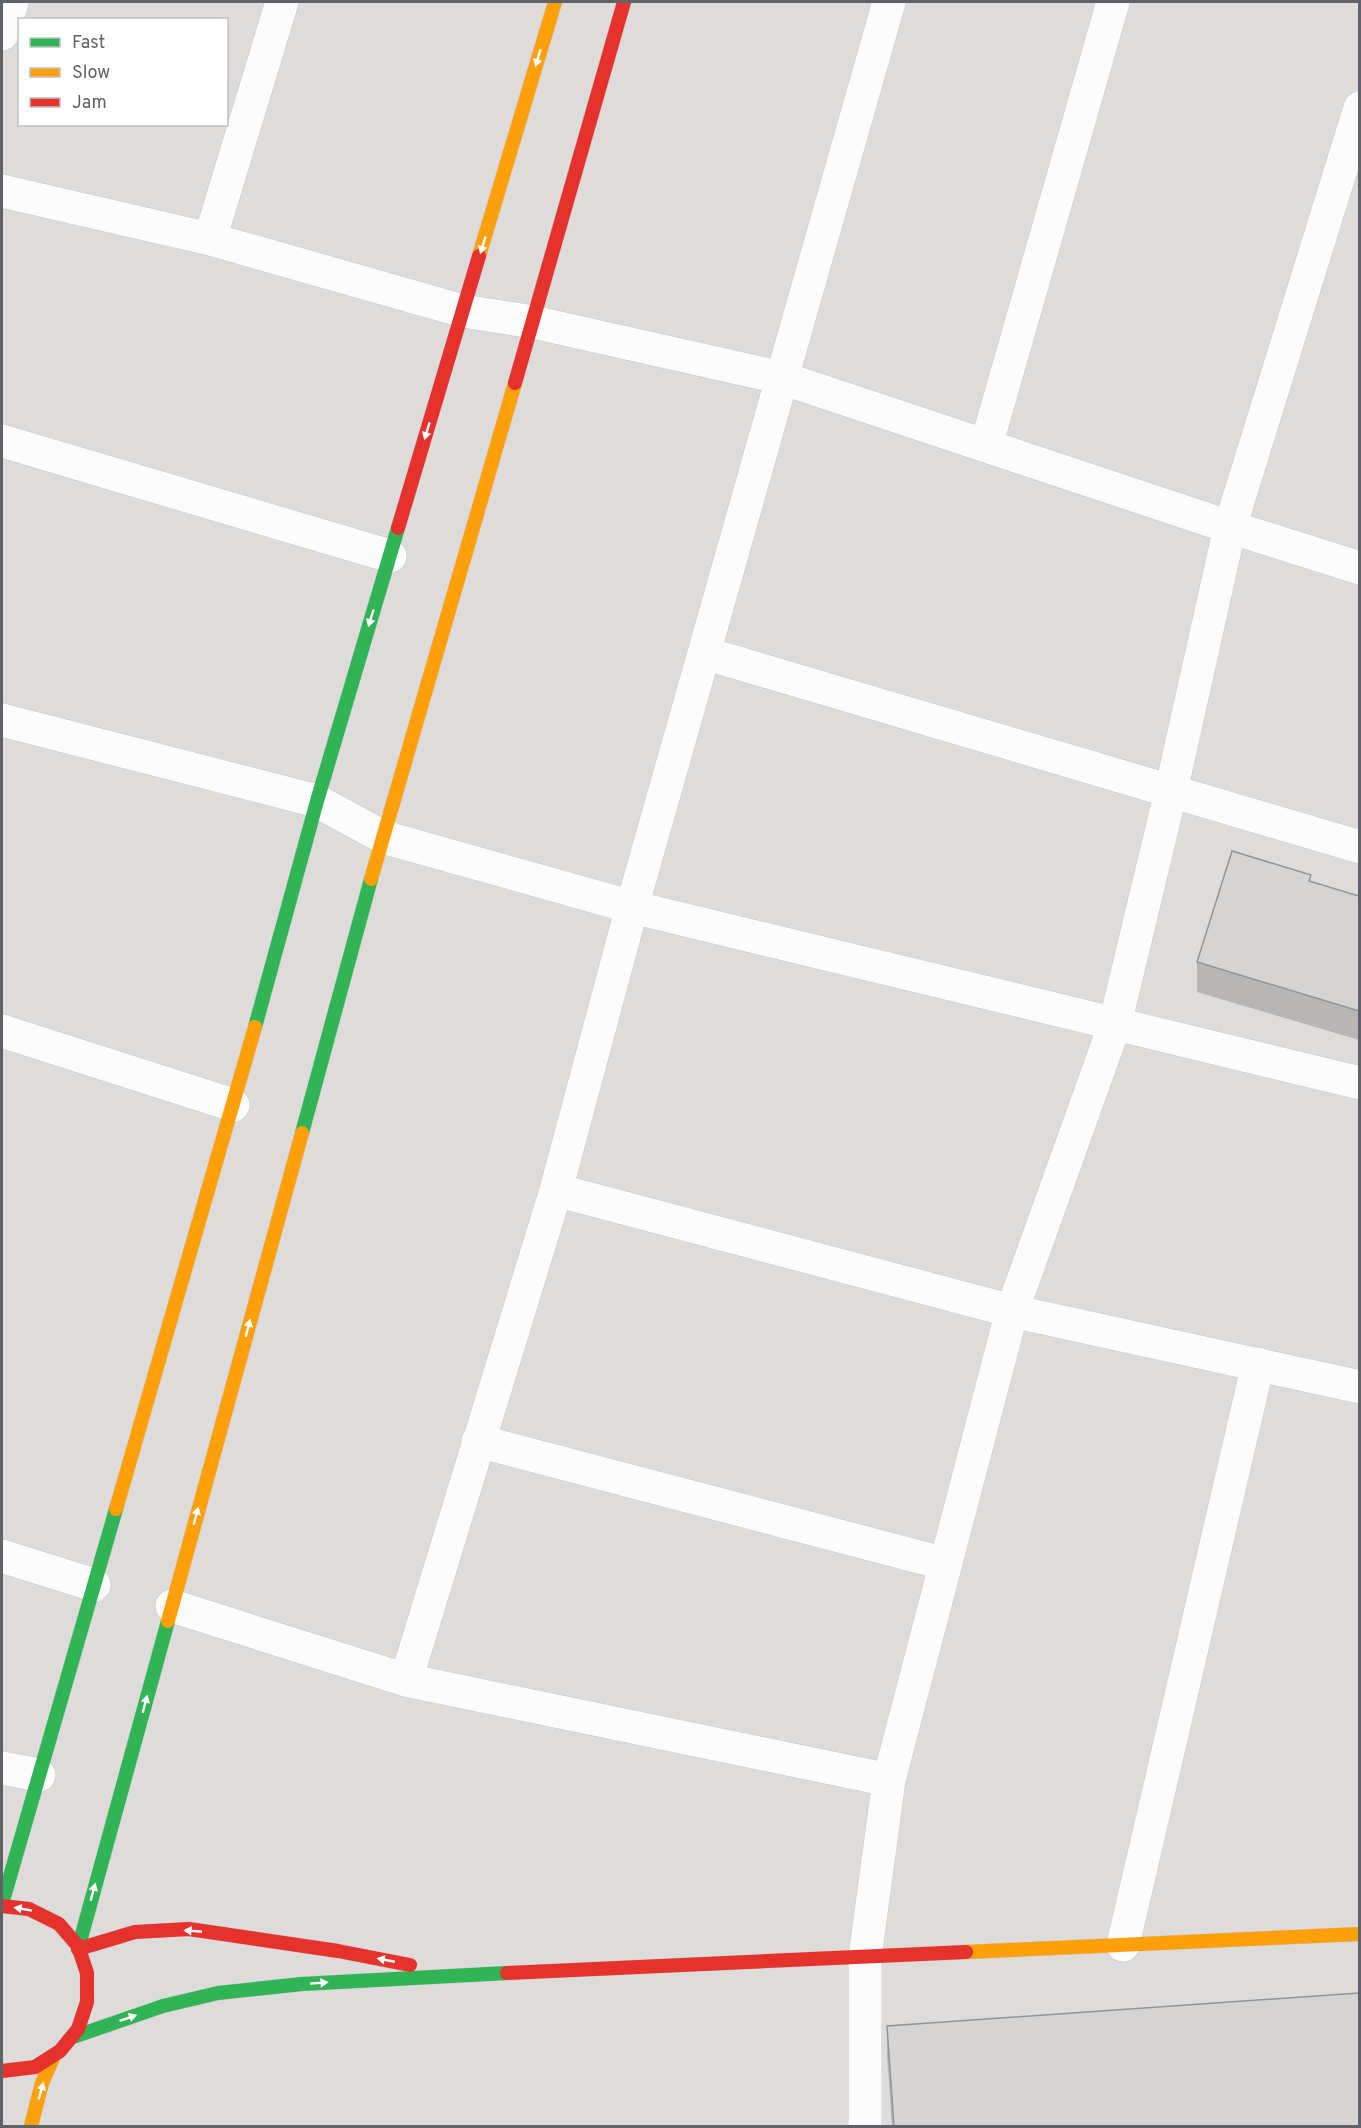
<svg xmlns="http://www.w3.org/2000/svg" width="1361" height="2128" font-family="Overpass,sans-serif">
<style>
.industrial{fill:#dedcda;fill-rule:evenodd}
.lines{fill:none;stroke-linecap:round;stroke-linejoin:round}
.street-casing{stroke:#c9c9c9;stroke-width:34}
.fast-casing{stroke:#cbcbcb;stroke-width:15}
.slow-casing{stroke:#cbcbcb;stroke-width:15}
.jam-casing{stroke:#cbcbcb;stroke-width:15}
.street{stroke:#fcfcfc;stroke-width:33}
.fast{stroke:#30b455;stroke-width:14}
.slow{stroke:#ff9f0a;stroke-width:14}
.jam{stroke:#e5322d;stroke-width:14}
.wall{fill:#b7b6b5}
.building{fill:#d5d4d3;stroke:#959494;stroke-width:1.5}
.oneway{fill:#fff}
</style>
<rect width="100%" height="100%" fill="#eeedea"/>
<!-- industrial -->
<path class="industrial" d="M 2,2 L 1359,2 L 1359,2126 L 2,2126 ZM 20,20 L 226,20 L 226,124 L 20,124 Z"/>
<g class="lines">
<defs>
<path id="street" d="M 2,34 L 12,2
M 2,191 L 210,239 L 463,311 L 533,322 L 782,378 L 889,2
M 210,239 L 282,2
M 2,441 L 390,556
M 986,446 L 1113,2
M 704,653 L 1360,847
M 2,720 L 317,801 L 383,837 L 632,907 L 1360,1083
M 2,1031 L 233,1105
M 556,1190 L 1012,1311 L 1360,1387
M 478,1441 L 946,1564
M 2,1556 L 94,1585
M 172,1606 L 406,1680 L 889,1780
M 406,1680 L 556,1190 L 632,907 L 782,378 L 1230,527 L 1360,568
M 2,1768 L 39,1775
M 1123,1945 L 1258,1364
M 865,2126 L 865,1957 L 889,1780 L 1012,1311 L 1115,1024 L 1171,791 L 1230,527 L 1360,108"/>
<path id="fast" d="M 255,1027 L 317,801 L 398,528
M 302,1133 L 371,879
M 2,1904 L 116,1509
M 78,1949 L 168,1621
M 73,2037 L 163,2006 L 218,1993 L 302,1984 L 507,1973"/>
<path id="slow" d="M 479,256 L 555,2
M 371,879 L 515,383
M 116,1509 L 255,1027
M 168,1621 L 302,1133
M 966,1952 L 1360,1934
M 31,2126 L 42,2083 L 54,2056"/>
<path id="jam" d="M 515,383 L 624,2
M 398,528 L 479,256
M 2,1906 L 29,1909 L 59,1924 L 78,1946 L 87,1973 L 87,2002 L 78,2029 L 60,2051 L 35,2067 L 2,2071
M 78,1949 L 135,1932 L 189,1929 L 338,1951 L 410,1965
M 507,1973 L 966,1952"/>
</defs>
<!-- street casing -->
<use href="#street" class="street-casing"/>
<!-- fast casing -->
<use href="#fast" class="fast-casing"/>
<!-- slow casing -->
<use href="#slow" class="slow-casing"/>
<!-- jam casing -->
<use href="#jam" class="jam-casing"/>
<!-- street -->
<use href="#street" class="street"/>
<!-- fast -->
<use href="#fast" class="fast"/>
<!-- slow -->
<use href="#slow" class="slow"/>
<!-- jam -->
<use href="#jam" class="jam"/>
</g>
<!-- wall -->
<path class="wall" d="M 1311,882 L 1359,896 L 1359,1040 L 1197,992 L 1197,962 Z
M 887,2026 L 1359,2127 L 892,2127 L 887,2055 Z"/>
<!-- building -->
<path class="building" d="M 1232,851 L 1311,875 L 1309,881 L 1359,896 L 1359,1011 L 1197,962 Z
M 1359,1993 L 1359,2127 L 894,2127 L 887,2026 Z"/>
<!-- one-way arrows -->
<defs><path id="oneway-solid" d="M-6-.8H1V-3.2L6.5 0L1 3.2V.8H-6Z" transform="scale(1.5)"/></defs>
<g class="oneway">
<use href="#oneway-solid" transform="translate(538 58) rotate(106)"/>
<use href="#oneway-solid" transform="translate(483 245) rotate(107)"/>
<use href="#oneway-solid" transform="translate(427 431) rotate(107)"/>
<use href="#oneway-solid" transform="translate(371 618) rotate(107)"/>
<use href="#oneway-solid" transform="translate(248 1328) rotate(-75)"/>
<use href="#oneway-solid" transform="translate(196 1516) rotate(-75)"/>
<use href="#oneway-solid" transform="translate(145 1704) rotate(-75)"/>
<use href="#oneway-solid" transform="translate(93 1892) rotate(-75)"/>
<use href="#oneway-solid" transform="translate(23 1909) rotate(-170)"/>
<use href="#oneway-solid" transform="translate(193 1931) rotate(-175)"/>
<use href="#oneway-solid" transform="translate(386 1960) rotate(-169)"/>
<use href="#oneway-solid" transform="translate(319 1983) rotate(-4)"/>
<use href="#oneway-solid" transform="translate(128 2018) rotate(-19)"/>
<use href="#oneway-solid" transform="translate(41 2091) rotate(-74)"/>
</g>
<!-- border -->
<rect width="1361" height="2128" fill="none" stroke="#5f6367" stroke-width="6"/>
<!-- legend -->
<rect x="18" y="18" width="210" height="108" fill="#ffffff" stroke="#bfc1c2" stroke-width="1.5"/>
<rect x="30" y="38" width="30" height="9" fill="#30b455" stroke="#bfc1c2" stroke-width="1.5"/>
<text x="72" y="48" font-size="18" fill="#5f6367">Fast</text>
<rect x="30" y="68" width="30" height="9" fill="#ff9f0a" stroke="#bfc1c2" stroke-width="1.5"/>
<text x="72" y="78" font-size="18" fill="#5f6367">Slow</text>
<rect x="30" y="98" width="30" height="9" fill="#e5322d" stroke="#bfc1c2" stroke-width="1.5"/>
<text x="72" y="108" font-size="18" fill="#5f6367">Jam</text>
</svg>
